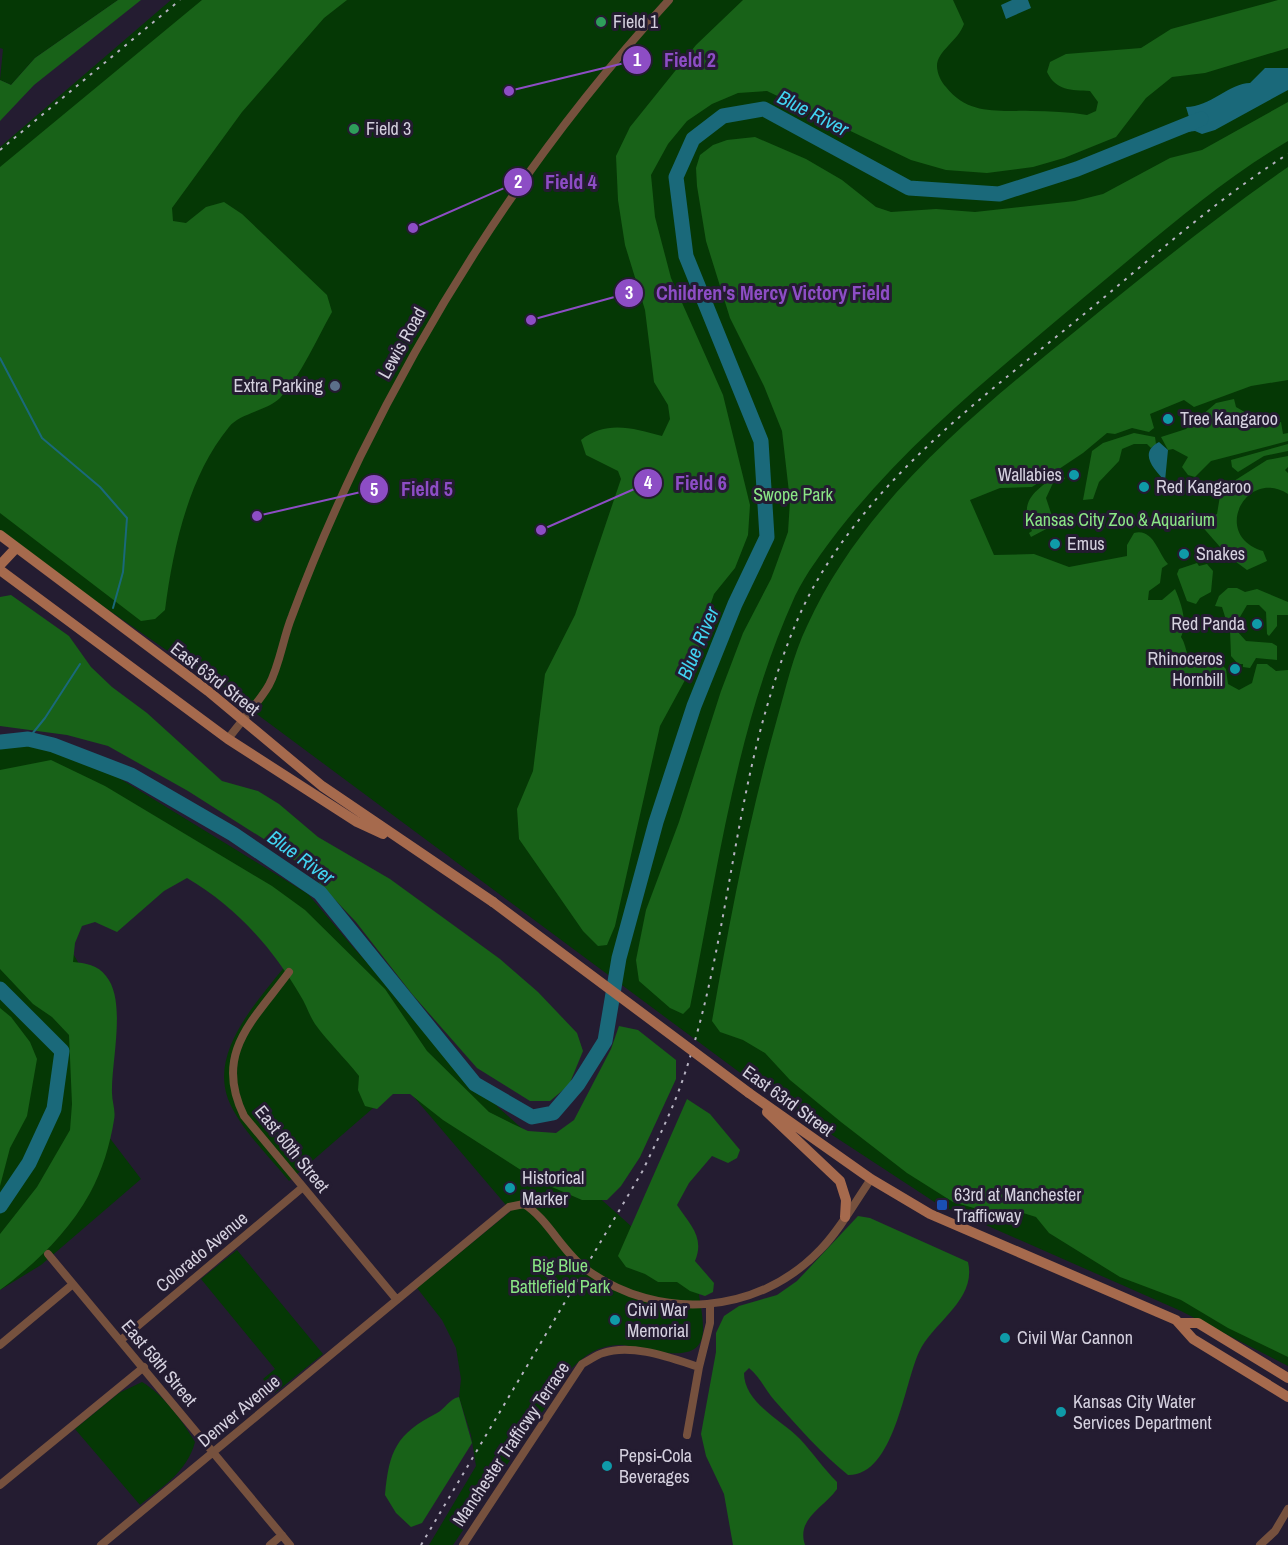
<svg xmlns="http://www.w3.org/2000/svg" width="1288" height="1545" font-family="'Archivo Narrow',sans-serif">
<style>
.green{fill:#053805}
.forest{fill:#186218}
.water{fill:#1a697a}
.lines{fill:none;stroke-linecap:round;stroke-linejoin:round}
.stream{stroke:#1a697a;stroke-width:2}
.river{stroke:#1a697a;stroke-width:15}
.minor{stroke:#76513e;stroke-width:8}
.secondary{stroke:#a66a4d;stroke-width:10}
.rail{stroke:#b7b3c2;stroke-width:2;stroke-dasharray:3 6;stroke-linecap:butt}
.secondary-bridge{stroke:#a66a4d;stroke-width:10}
.leisure-dot{fill:#2e9e5b;stroke:#241c31;stroke-width:2}
.service-dot{fill:#5c6f8a;stroke:#241c31;stroke-width:2}
.culture-dot{fill:#0f9aa8;stroke:#241c31;stroke-width:2}
.transit-dot{fill:#1a4fb4;stroke:#241c31;stroke-width:2}
.labels{text-anchor:middle;stroke-width:6;stroke-linejoin:round;paint-order:stroke}
.poi-label{font-size:18px;fill:#d5d1df;stroke:#241c31;text-anchor:start}
.street-label{font-size:18px;fill:#d5d1df;stroke:#241c31}
.park-label{font-size:18px;fill:#8ae685;stroke:#241c31}
.water-label{font-size:20px;font-style:italic;fill:#41d4f2;stroke:#241c31}
.leader{fill:none;stroke:#8d4dc5;stroke-width:2}
.callout-dot{fill:#8d4dc5;stroke:#241c31;stroke-width:2}
.mark-label{font-size:18px;text-anchor:middle;font-weight:bold;fill:#fff}
.callout-label{font-size:20px;text-anchor:middle;font-weight:bold;fill:#8d4dc5;stroke:#241c31;stroke-width:6;stroke-linejoin:round;paint-order:stroke}
</style>
<rect width="100%" height="100%" fill="#241c31"/>
<!-- green -->
<path class="green" d="M 0,0 L 118,0 L 35,58 L 11,85 L 0,80 L 3,49 L 0,48 Z
M 171,0 L 1288,0 L 1288,1366 L 1181,1311 L 936,1203 L 762,1089 L 227,692 L 0,535 L 0,147 Z
M 16,738 L 119,778 L 308,894 L 353,947 L 499,1108 L 698,1286 C 699,1299 703,1314 703,1328 C 704,1373 642,1344 617,1345 C 598,1346 585,1355 572,1368 L 453,1545 L 429,1545 L 476,1466 L 471,1435 L 459,1397 L 461,1379 L 456,1348 L 442,1320 L 417,1288 L 511,1211 L 402,1083 L 289,1181 C 269,1156 240,1129 228,1099 C 209,1047 264,995 292,957 L 191,847 L 57,926 L 110,1017 L 80,1099 L 141,1179 L 41,1265 L 0,1290 L 0,740 Z
M 237,1250 L 323,1354 L 275,1393 L 263,1379 L 275,1369 L 201,1279 Z
M 142,1382 C 164,1395 182,1420 195,1442 C 187,1472 163,1486 140,1505 L 75,1429 L 119,1393 Z"/>
<!-- forest -->
<path class="forest" d="M 118,0 L 141,0 L 34,85 L 0,121 L 0,80 L 11,85 L 35,58 Z
M 202,0 L 347,0 L 324,18 L 242,112 L 172,208 L 173,221 L 186,223 L 206,207 L 224,202 L 242,214 L 327,295 L 332,312 C 316,340 302,374 280,398 C 267,411 240,413 229,427 C 188,477 173,549 165,610 L 155,619 L 141,621 L 0,513 L 0,167 Z
M 743,0 L 953,0 L 964,24 C 958,41 937,51 937,66 C 937,73 941,82 946,87 C 969,116 999,110 1031,111 C 1050,111 1069,112 1087,115 L 1096,111 L 1098,102 L 1090,91 C 1071,90 1056,91 1047,72 L 1050,62 L 1066,54 L 1141,48 L 1171,29 L 1278,0 L 1288,0 L 1288,48 L 1205,73 L 1172,77 L 1146,98 L 1116,137 L 1064,158 L 1033,167 L 987,173 L 946,170 L 911,160 L 767,91 L 738,93 L 712,104 L 687,121 L 668,144 L 651,175 L 655,217 L 671,278 L 723,395 L 750,505 L 748,535 L 735,568 L 714,594 L 704,623 L 697,658 L 660,726 L 615,926 L 607,945 L 598,946 L 583,931 L 519,839 L 517,809 L 533,771 L 545,674 L 575,615 L 621,479 L 618,471 L 586,455 L 581,440 C 606,420 633,428 662,436 L 670,419 L 668,405 L 654,382 L 645,310 L 625,245 L 618,200 L 616,156 L 630,127 L 696,45 Z
M 1288,102 L 1288,141 C 1213,185 1149,244 1082,299 C 996,372 907,442 838,531 C 823,551 806,573 795,596 C 736,726 718,869 690,1007 L 683,1014 L 670,1008 L 639,981 L 636,960 L 646,910 L 679,822 L 721,691 L 743,633 L 771,579 L 788,532 L 790,501 L 782,431 L 764,386 L 730,318 L 706,241 L 697,186 L 696,168 L 700,155 L 713,145 L 727,140 L 755,137 L 806,159 L 842,180 L 876,207 L 891,212 L 936,209 L 975,212 L 1075,201 L 1103,194 L 1170,158 L 1202,150 Z
M 1288,167 L 1288,380 L 1251,386 L 1194,407 L 1184,400 L 1150,414 L 1154,428 L 1149,432 L 1132,428 L 1115,434 L 1107,433 L 1083,453 L 1032,487 L 1000,488 L 970,500 L 994,555 L 1034,554 L 1069,567 L 1127,556 L 1127,545 L 1134,533 C 1154,528 1158,554 1168,564 L 1162,568 L 1160,583 L 1149,591 L 1148,600 L 1162,600 L 1175,589 C 1181,603 1188,622 1181,637 C 1189,649 1184,663 1202,668 L 1216,659 L 1226,669 L 1228,684 L 1239,690 L 1252,683 L 1257,664 L 1267,664 L 1276,671 L 1288,670 L 1288,1357 L 1228,1328 L 1181,1300 L 1120,1277 L 1049,1233 L 1036,1217 L 1020,1212 L 998,1215 L 953,1202 L 907,1173 L 841,1122 L 790,1080 L 765,1053 L 743,1040 L 720,1032 L 712,1021 C 730,919 749,818 777,719 C 786,688 793,655 807,626 C 864,501 974,414 1078,329 C 1147,273 1216,217 1288,167 Z
M 1234,399 L 1236,407 L 1267,425 L 1281,422 L 1283,434 L 1288,433 L 1288,441 L 1211,461 L 1195,477 L 1188,475 L 1182,467 L 1188,457 L 1173,449 L 1168,450 L 1161,437 L 1186,429 L 1216,403 Z
M 1134,433 L 1155,437 L 1156,444 L 1151,448 L 1147,444 L 1134,444 L 1122,449 L 1119,461 L 1099,482 L 1093,499 L 1083,500 L 1092,451 L 1103,443 Z
M 1288,444 L 1288,451 L 1264,456 L 1238,472 L 1232,467 L 1231,460 Z
M 1288,456 L 1288,467 L 1285,470 L 1288,473 L 1288,494 C 1247,467 1210,535 1263,551 L 1267,561 L 1247,570 L 1228,556 L 1199,523 L 1217,514 L 1220,496 L 1234,481 L 1267,460 Z
M 1061,471 L 1065,479 L 1053,483 L 1046,498 L 1053,519 L 1050,527 L 1031,537 L 1029,533 L 1032,531 C 1017,498 1037,491 1061,471 Z
M 1197,563 L 1199,566 L 1207,564 L 1213,571 L 1211,592 L 1200,598 L 1196,604 L 1187,601 L 1177,574 L 1179,569 Z
M 1228,588 L 1237,588 L 1245,592 L 1257,589 L 1288,602 L 1288,615 L 1277,615 L 1277,626 L 1269,636 L 1267,634 L 1266,612 L 1259,605 L 1247,605 L 1237,622 L 1227,623 L 1222,607 L 1215,606 L 1219,596 Z
M 11,595 L 69,636 L 91,667 L 112,687 L 147,713 L 222,781 L 258,791 L 279,804 L 318,837 L 390,879 L 500,959 L 538,992 L 577,1033 L 583,1051 L 569,1085 L 550,1101 L 530,1101 L 477,1068 L 412,994 L 356,922 L 308,871 L 281,850 L 188,791 L 108,746 L 67,735 L 0,726 L 0,597 Z
M 1230,630 L 1237,631 L 1246,641 L 1272,643 L 1277,646 L 1277,660 L 1256,658 L 1250,668 L 1243,667 L 1243,664 L 1238,664 L 1231,656 Z
M 51,760 L 105,786 L 272,886 L 305,910 L 385,989 L 427,1051 L 489,1112 L 513,1124 L 528,1131 L 556,1133 L 574,1120 L 611,1049 L 619,1026 L 638,1030 L 676,1060 L 676,1079 L 640,1157 L 621,1186 L 607,1200 L 582,1200 L 538,1181 L 443,1120 L 410,1094 L 393,1094 L 377,1109 L 365,1106 L 358,1090 L 359,1076 C 345,1058 328,1042 315,1024 C 309,1015 306,1004 300,995 C 272,947 235,906 187,878 L 164,891 L 117,932 L 95,922 L 82,926 L 75,943 L 73,962 C 85,963 98,965 106,976 C 127,1001 111,1062 112,1093 C 112,1102 116,1111 114,1120 C 110,1145 102,1171 90,1193 C 68,1233 36,1263 0,1290 L 0,1234 L 37,1187 L 70,1130 L 72,1104 L 69,1035 L 52,1017 L 33,1004 L 0,969 L 0,770 Z
M 0,1008 L 11,1017 L 30,1042 L 37,1059 L 27,1116 L 10,1148 L 0,1186 Z
M 687,1099 L 710,1114 L 740,1150 L 737,1158 L 728,1163 L 712,1156 L 689,1183 L 677,1205 C 690,1225 705,1237 695,1261 L 714,1283 L 713,1292 L 705,1296 L 690,1291 L 677,1282 L 658,1282 L 645,1274 L 626,1267 L 618,1256 Z
M 858,1216 L 870,1218 L 968,1262 C 977,1300 933,1322 919,1352 C 904,1384 894,1476 848,1475 C 822,1454 798,1427 775,1401 C 765,1390 761,1378 749,1368 L 744,1373 C 744,1403 782,1420 800,1439 C 813,1453 823,1468 837,1482 L 837,1489 C 824,1508 796,1518 805,1545 L 733,1545 L 724,1494 L 706,1456 L 701,1434 L 716,1352 L 716,1333 L 724,1316 L 739,1306 L 777,1295 L 797,1281 Z
M 459,1397 L 472,1443 L 422,1523 L 411,1527 L 396,1513 L 385,1495 C 389,1451 396,1434 437,1413 C 445,1409 449,1399 459,1397 Z"/>
<!-- water -->
<path class="water" d="M 1012,0 L 1028,0 L 1031,8 L 1006,19 L 1001,5 Z
M 1265,68 L 1288,68 L 1288,90 L 1215,130 L 1202,134 L 1195,131 L 1187,132 L 1178,123 L 1189,117 L 1186,107 C 1210,107 1230,83 1250,83 Z
M 1159,442 L 1168,450 L 1165,481 C 1154,469 1138,453 1159,442 Z"/>
<g class="lines">
<!-- stream -->
<path class="stream" d="M 0,358 L 42,438 L 100,487 L 127,518 L 123,572 L 113,608
M 28,739 L 45,718 L 80,664"/>
<!-- river -->
<path class="river" d="M 0,742 L 28,739 L 53,745 L 131,775 L 233,834 L 320,893 L 475,1084 L 532,1117 L 553,1113 L 578,1084 L 605,1041 L 619,958 L 656,822 L 694,706 L 735,604 L 767,537 L 761,441 L 686,256 L 676,177 L 693,139 L 723,116 L 764,109 L 909,188 L 999,194 L 1077,169 L 1201,119
M 0,989 L 62,1051 L 54,1109 L 29,1163 L 0,1206"/>
<!-- minor -->
<path class="minor" d="M 228,739 C 241,721 258,704 269,685 C 280,664 283,638 292,616 C 312,562 335,509 360,457 C 442,290 543,137 669,0
M 289,972 C 253,1021 213,1053 244,1116 L 397,1300
M 48,1254 L 290,1545
M 121,1340 L 303,1187
M 0,1345 L 73,1284
M 687,1435 L 699,1367
M 0,1485 L 144,1367
M 101,1545 L 509,1207 L 524,1204 C 549,1220 562,1252 587,1270 C 659,1322 758,1315 820,1250 C 840,1230 855,1202 871,1179
M 270,1545 L 282,1535
M 463,1545 L 582,1364 C 588,1361 596,1355 603,1353 C 632,1343 671,1358 699,1367 L 710,1323 L 710,1306
M 1260,1545 L 1275,1531 L 1288,1509"/>
<!-- secondary -->
<path class="secondary" d="M 0,535 L 208,691 L 322,786 L 493,902
M 0,565 L 16,548
M 0,570 L 228,739 L 357,822 L 383,834
M 749,1093 L 871,1179 L 930,1214 L 1176,1320 L 1193,1339 L 1288,1397
M 767,1112 L 840,1181 L 846,1200 L 845,1217
M 1181,1323 L 1198,1323 L 1288,1378"/>
<!-- rail -->
<path class="rail" d="M 0,150 L 180,0
M 421,1545 L 642,1172 C 658,1139 674,1107 685,1073 C 725,953 732,824 768,703 C 780,663 794,622 814,586 C 879,471 990,392 1089,310 C 1154,256 1217,199 1288,154"/>
<!-- secondary-bridge -->
<path class="secondary-bridge" d="M 493,902 L 749,1093"/>
</g>
<!-- markers -->
<g class="leisure-dot">
<circle cx="601" cy="22" r="6"/>
<circle cx="354" cy="129" r="6"/>
</g>
<circle class="service-dot" cx="335" cy="386" r="6"/>
<g class="culture-dot">
<circle cx="1168" cy="419" r="6"/>
<circle cx="1074" cy="475" r="6"/>
<circle cx="1144" cy="487" r="6"/>
<circle cx="1055" cy="544" r="6"/>
<circle cx="1184" cy="554" r="6"/>
<circle cx="1257" cy="624" r="6"/>
<circle cx="1235" cy="669" r="6"/>
<circle cx="510" cy="1188" r="6"/>
<circle cx="615" cy="1320" r="6"/>
<circle cx="1005" cy="1338" r="6"/>
<circle cx="1061" cy="1412" r="6"/>
<circle cx="607" cy="1466" r="6"/>
</g>
<rect class="transit-dot" x="936" y="1199" width="12" height="12" rx="3"/>
<g class="labels">
<!-- poi labels -->
<g class="poi-label">
<text x="613" y="28">Field 1</text>
<text x="366" y="135">Field 3</text>
<text x="323" y="392" text-anchor="end">Extra Parking</text>
<text x="1180" y="425">Tree Kangaroo</text>
<text x="1062" y="481" text-anchor="end">Wallabies</text>
<text x="1156" y="493">Red Kangaroo</text>
<text x="1067" y="550">Emus</text>
<text x="1196" y="560">Snakes</text>
<text x="1245" y="630" text-anchor="end">Red Panda</text>
<text x="1223" y="665" text-anchor="end">Rhinoceros<tspan x="1223" dy="21">Hornbill</tspan></text>
<text x="522" y="1184">Historical<tspan x="522" dy="21">Marker</tspan></text>
<text x="954" y="1201">63rd at Manchester<tspan x="954" dy="21">Trafficway</tspan></text>
<text x="627" y="1316">Civil War<tspan x="627" dy="21">Memorial</tspan></text>
<text x="1017" y="1344">Civil War Cannon</text>
<text x="1073" y="1408">Kansas City Water<tspan x="1073" dy="21">Services Department</tspan></text>
<text x="619" y="1462">Pepsi-Cola<tspan x="619" dy="21">Beverages</tspan></text>
</g>
<!-- street labels -->
<g class="street-label">
<text transform="translate(402 343) rotate(-61)" y="6">Lewis Road</text>
<text transform="translate(215 679) rotate(38)" y="6">East 63rd Street</text>
<text transform="translate(788 1101) rotate(36)" y="6">East 63rd Street</text>
<text transform="translate(292 1149) rotate(51)" y="6">East 60th Street</text>
<text transform="translate(202 1252) rotate(-40)" y="6">Colorado Avenue</text>
<text transform="translate(159 1363) rotate(50)" y="6">East 59th Street</text>
<text transform="translate(239 1411) rotate(-40)" y="6">Denver Avenue</text>
<text transform="translate(511 1444) rotate(-56)" y="6">Manchester Trafficwy Terrace</text>
</g>
<!-- park labels -->
<g class="park-label">
<text x="793" y="501">Swope Park</text>
<text x="1120" y="526">Kansas City Zoo &amp; Aquarium</text>
<text x="560" y="1272">Big Blue<tspan x="560" dy="21">Battlefield Park</tspan></text>
</g>
<!-- water labels -->
<g class="water-label">
<text transform="translate(813 113) rotate(27)" y="7">Blue River</text>
<text transform="translate(698 643) rotate(-67)" y="7">Blue River</text>
<text transform="translate(301 857) rotate(36)" y="7">Blue River</text>
</g>
</g>
<!-- callouts -->
<path class="leader" d="M509 91L637 60M413 228L518 182M531 320L629 293M541 530L648 483M257 516L374 489"/>
<g class="callout-dot">
<circle cx="509" cy="91" r="6"/>
<circle cx="413" cy="228" r="6"/>
<circle cx="531" cy="320" r="6"/>
<circle cx="541" cy="530" r="6"/>
<circle cx="257" cy="516" r="6"/>
<circle cx="637" cy="60" r="15"/>
<circle cx="518" cy="182" r="15"/>
<circle cx="629" cy="293" r="15"/>
<circle cx="648" cy="483" r="15"/>
<circle cx="374" cy="489" r="15"/>
</g>
<g class="mark-label">
<text x="637" y="66">1</text>
<text x="518" y="188">2</text>
<text x="629" y="299">3</text>
<text x="648" y="489">4</text>
<text x="374" y="496">5</text>
</g>
<g class="callout-label">
<text x="690" y="67">Field 2</text>
<text x="571" y="189">Field 4</text>
<text x="773" y="300">Children's Mercy Victory Field</text>
<text x="701" y="490">Field 6</text>
<text x="427" y="496">Field 5</text>
</g>
</svg>
